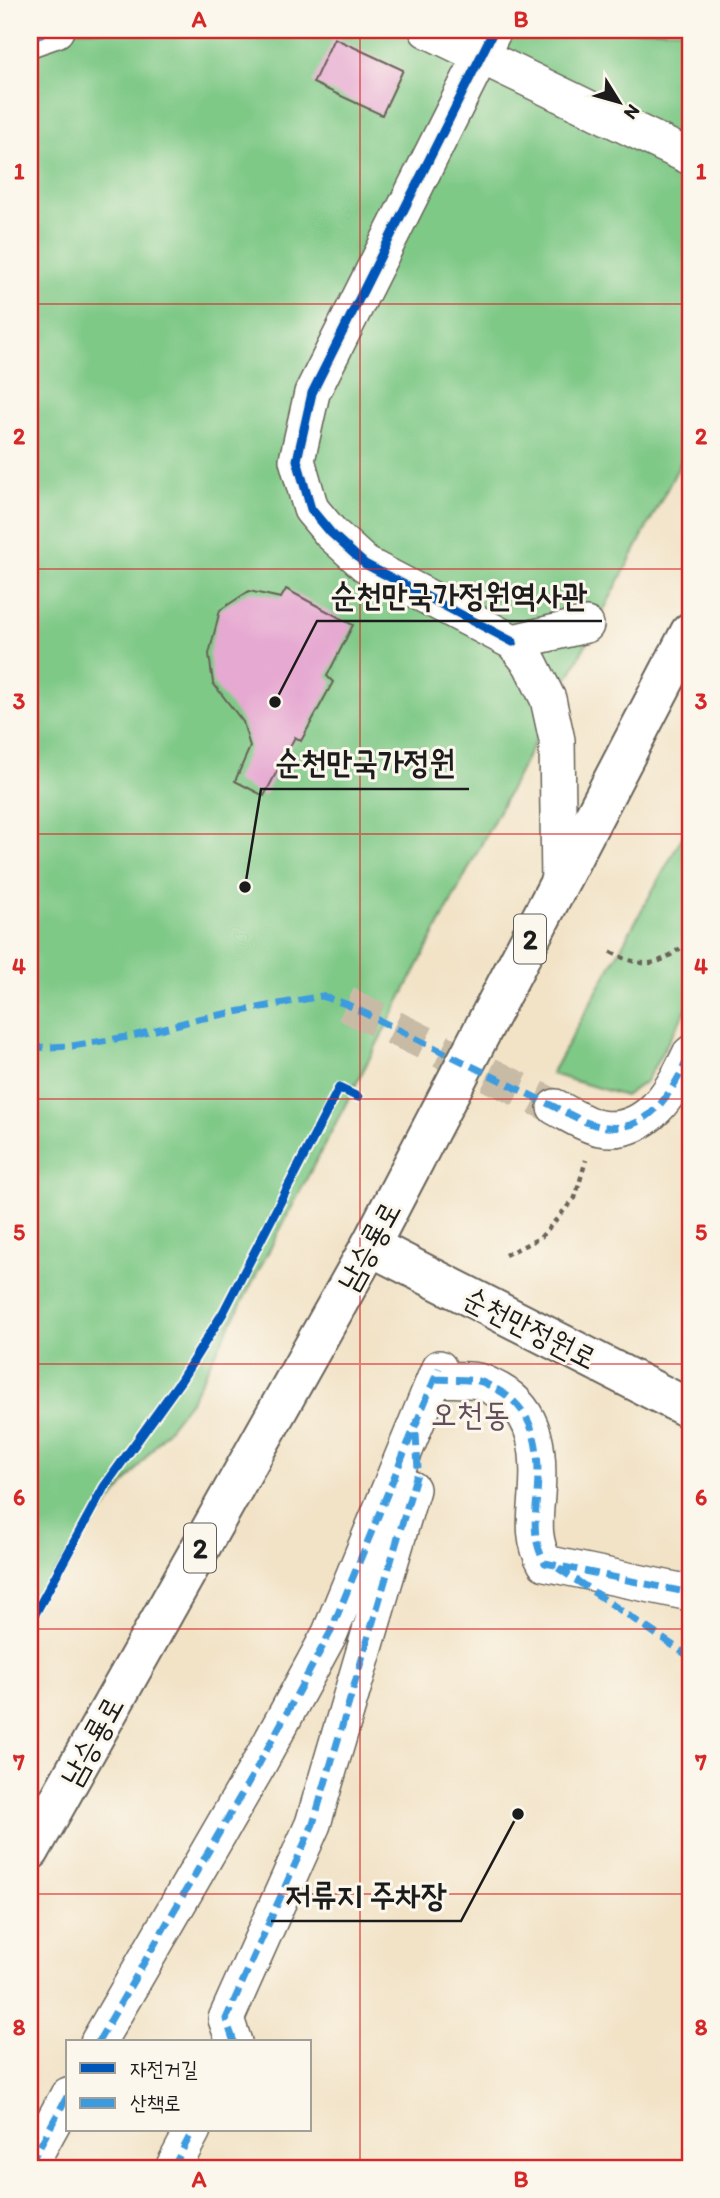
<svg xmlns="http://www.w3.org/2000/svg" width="720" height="2198" font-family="Itim,'Poor Story',sans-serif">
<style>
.green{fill:#7fc987;stroke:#4e7252;stroke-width:2}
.building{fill:#e6a9d1}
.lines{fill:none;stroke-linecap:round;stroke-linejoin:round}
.street-tunnel{stroke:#c7bba5;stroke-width:35;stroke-dasharray:35 18;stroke-linecap:butt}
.street-casing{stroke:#676258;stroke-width:38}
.secondary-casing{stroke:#676258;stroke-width:42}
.primary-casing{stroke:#676258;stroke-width:42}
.path{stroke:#676258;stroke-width:4.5;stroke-dasharray:5 5;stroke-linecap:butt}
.street{stroke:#fff;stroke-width:35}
.secondary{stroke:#fff;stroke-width:38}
.primary{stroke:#fff;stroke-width:38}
.quiet{stroke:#3c9bdf;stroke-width:7;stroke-dasharray:14 7;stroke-linecap:butt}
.cycleway-casing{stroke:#fbf7ec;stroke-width:13}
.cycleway{stroke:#0057b8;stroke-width:9}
.grid{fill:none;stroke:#d62828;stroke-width:2;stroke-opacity:0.55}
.labels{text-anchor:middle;stroke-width:6;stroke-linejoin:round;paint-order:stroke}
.shield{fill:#fbf7ec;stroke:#5f5e5a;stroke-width:2}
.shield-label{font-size:28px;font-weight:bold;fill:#1c1c1c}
.street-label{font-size:30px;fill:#1c1c1c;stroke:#fbf7ec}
.quarter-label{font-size:33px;fill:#634d5b;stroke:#fbf7ec}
.leader{fill:none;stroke:#1c1c1c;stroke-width:2.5}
.callout-dot{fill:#1c1c1c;stroke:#fbf7ec;stroke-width:2.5}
.callout-label{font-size:32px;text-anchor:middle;font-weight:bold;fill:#1c1c1c;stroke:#fbf7ec;stroke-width:6;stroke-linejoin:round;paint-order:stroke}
.neatline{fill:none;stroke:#d62828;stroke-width:2.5}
.grid-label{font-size:23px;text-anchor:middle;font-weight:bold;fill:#d62828}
</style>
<rect width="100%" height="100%" fill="#fbf7ec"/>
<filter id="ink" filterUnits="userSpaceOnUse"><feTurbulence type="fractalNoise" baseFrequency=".0143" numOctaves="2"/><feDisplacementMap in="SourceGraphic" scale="14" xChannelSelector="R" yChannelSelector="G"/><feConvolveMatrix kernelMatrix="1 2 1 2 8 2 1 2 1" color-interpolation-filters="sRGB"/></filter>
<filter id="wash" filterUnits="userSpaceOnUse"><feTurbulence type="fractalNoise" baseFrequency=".00686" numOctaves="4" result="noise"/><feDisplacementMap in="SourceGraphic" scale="28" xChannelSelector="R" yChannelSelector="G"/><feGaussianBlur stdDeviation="1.57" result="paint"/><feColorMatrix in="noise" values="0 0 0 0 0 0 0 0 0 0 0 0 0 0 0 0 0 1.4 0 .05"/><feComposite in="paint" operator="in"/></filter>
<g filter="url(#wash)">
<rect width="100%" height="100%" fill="#f2e3c7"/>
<!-- green -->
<path class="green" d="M 30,30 L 690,30 L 690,445 L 191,1400 L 42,1589 L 30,1612 Z
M 690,823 L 690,1003 L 646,1081 L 625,1096 L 551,1074 Z"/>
<g id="blocks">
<!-- building -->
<path class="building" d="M 334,38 L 403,70 L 382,115 L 313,83 Z
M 286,589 L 353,625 L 327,676 L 333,682 L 301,741 L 295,737 L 264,796 L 235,781 L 250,747 L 243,722 L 213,683 L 209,654 L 220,610 L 249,591 L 281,598 Z"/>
</g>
</g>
<g filter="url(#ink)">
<use href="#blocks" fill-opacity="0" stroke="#676258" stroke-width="2"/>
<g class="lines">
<!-- street-tunnel -->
<path class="street-tunnel" d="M 346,1004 L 555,1107"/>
<defs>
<path id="street" d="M 427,30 L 690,157
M 494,30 L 312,393 L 297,460 L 311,509 L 331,533 L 365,564 L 513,642
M 30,39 L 56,30
M 559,885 L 557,740 L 548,699 L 530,663 L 513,642 L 586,625
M 555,1107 C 569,1114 585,1125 600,1128 C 648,1136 673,1090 690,1054
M 435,1379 C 449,1380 464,1379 478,1381 C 485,1382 491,1387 498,1390 C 538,1412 540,1454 537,1495 C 535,1520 532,1540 545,1563 L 690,1593
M 98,2042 L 259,1764 L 330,1633 L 439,1368
M 234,2042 L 226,2019 L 313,1824 L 412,1489
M 30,2164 L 68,2095
M 173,2168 L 193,2130"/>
<path id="secondary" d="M 370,1246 L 690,1409"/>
<path id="primary" d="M 30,1851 L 370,1246 L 690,632"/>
</defs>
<!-- street casing -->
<use href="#street" class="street-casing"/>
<!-- secondary casing -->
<use href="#secondary" class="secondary-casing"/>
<!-- primary casing -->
<use href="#primary" class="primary-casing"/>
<!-- path -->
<path class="path" d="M 611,952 C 648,971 659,965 690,941
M 505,1255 L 540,1238 L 575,1198 L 586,1160"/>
<!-- street -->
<use href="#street" class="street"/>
<!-- secondary -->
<use href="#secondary" class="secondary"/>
<!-- primary -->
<use href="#primary" class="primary"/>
<!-- quiet -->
<path class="quiet" d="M 30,39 L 56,30
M 30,1048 L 72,1046 L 133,1036 L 198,1019 L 322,996 L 346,1004 L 583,1121 C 642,1144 668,1101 690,1054
M 435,1379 C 449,1380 464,1379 478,1381 C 485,1382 491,1387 498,1390 C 538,1412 540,1454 537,1495 C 535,1520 532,1540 545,1563 L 690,1593
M 558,1568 L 690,1657
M 98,2042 L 259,1764 L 330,1633 L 439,1368
M 234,2042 L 226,2019 L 313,1824 L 418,1470 L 416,1433
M 30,2164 L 68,2095
M 173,2168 L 193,2130"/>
<defs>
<path id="cycleway" d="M 494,30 L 312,393 L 297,460 L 311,509 L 331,533 L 365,564 L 513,642
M 30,1623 L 104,1487 L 181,1380 L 223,1313 L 339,1088 L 358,1097"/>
</defs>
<!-- cycleway casing -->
<use href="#cycleway" class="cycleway-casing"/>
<!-- cycleway -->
<use href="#cycleway" class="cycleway"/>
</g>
</g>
<!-- grid -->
<path class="grid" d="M 360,30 L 360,2168M 30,304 L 690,304M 30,569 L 690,569M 30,834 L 690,834M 30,1099 L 690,1099M 30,1364 L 690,1364M 30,1629 L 690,1629M 30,1894 L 690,1894"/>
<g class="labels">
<!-- shield labels -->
<g class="shield">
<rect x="514" y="914.5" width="32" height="49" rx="5"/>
<rect x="184" y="1523.5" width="32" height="49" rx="5"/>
</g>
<g class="shield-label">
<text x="530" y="949">2</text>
<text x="200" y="1558">2</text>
</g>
<!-- street labels -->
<g class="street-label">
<text transform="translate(369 1246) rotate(-61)" y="10">남승룡로</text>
<text transform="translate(530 1328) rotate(27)" y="10">순천만정원로</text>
<text transform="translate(92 1741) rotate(-61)" y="10">남승룡로</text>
</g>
<!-- quarter labels -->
<g class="quarter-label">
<text x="470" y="1425">오천동</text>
</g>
</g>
<!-- callouts -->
<path class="leader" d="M275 702L317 621H602M245 887L261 789H469M518 1814L461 1921H271"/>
<g class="callout-dot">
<circle cx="275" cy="702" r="7"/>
<circle cx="245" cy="887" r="7"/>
<circle cx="518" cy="1814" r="7"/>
</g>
<g class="callout-label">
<text x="459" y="606">순천만국가정원역사관</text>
<text x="365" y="773">순천만국가정원</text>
<text x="366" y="1906">저류지 주차장</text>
</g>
<!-- margin -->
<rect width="720" height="2198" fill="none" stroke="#fbf7ec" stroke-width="77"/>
<!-- legend -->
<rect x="66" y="2040" width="245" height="91" fill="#fbf7ec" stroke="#a29f99" stroke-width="2"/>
<rect x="80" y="2063" width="35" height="10" fill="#0057b8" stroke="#a29f99" stroke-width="2"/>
<text x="130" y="2076" font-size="21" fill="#1c1c1c">자전거길</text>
<rect x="80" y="2098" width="35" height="10" fill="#3c9bdf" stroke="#a29f99" stroke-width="2"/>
<text x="130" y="2110" font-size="21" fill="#1c1c1c">산책로</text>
<!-- north arrow -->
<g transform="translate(619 102) rotate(127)" stroke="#fbf7ec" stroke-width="5" paint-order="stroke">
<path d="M0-5L12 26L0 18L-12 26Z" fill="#1c1c1c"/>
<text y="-10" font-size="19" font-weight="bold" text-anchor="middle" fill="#1c1c1c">N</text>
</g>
<rect x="38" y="38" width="644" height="2122" class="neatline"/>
<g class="grid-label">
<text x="199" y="27">A</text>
<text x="521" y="27">B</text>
<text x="19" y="179">1</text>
<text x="701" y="179">1</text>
<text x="19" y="444">2</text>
<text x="701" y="444">2</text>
<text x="19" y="709">3</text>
<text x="701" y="709">3</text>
<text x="19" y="974">4</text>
<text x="701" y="974">4</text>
<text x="19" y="1240">5</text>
<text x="701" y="1240">5</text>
<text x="19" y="1505">6</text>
<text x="701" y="1505">6</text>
<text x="19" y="1770">7</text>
<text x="701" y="1770">7</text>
<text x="19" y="2035">8</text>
<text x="701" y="2035">8</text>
<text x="199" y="2187">A</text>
<text x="521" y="2187">B</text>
</g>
</svg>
